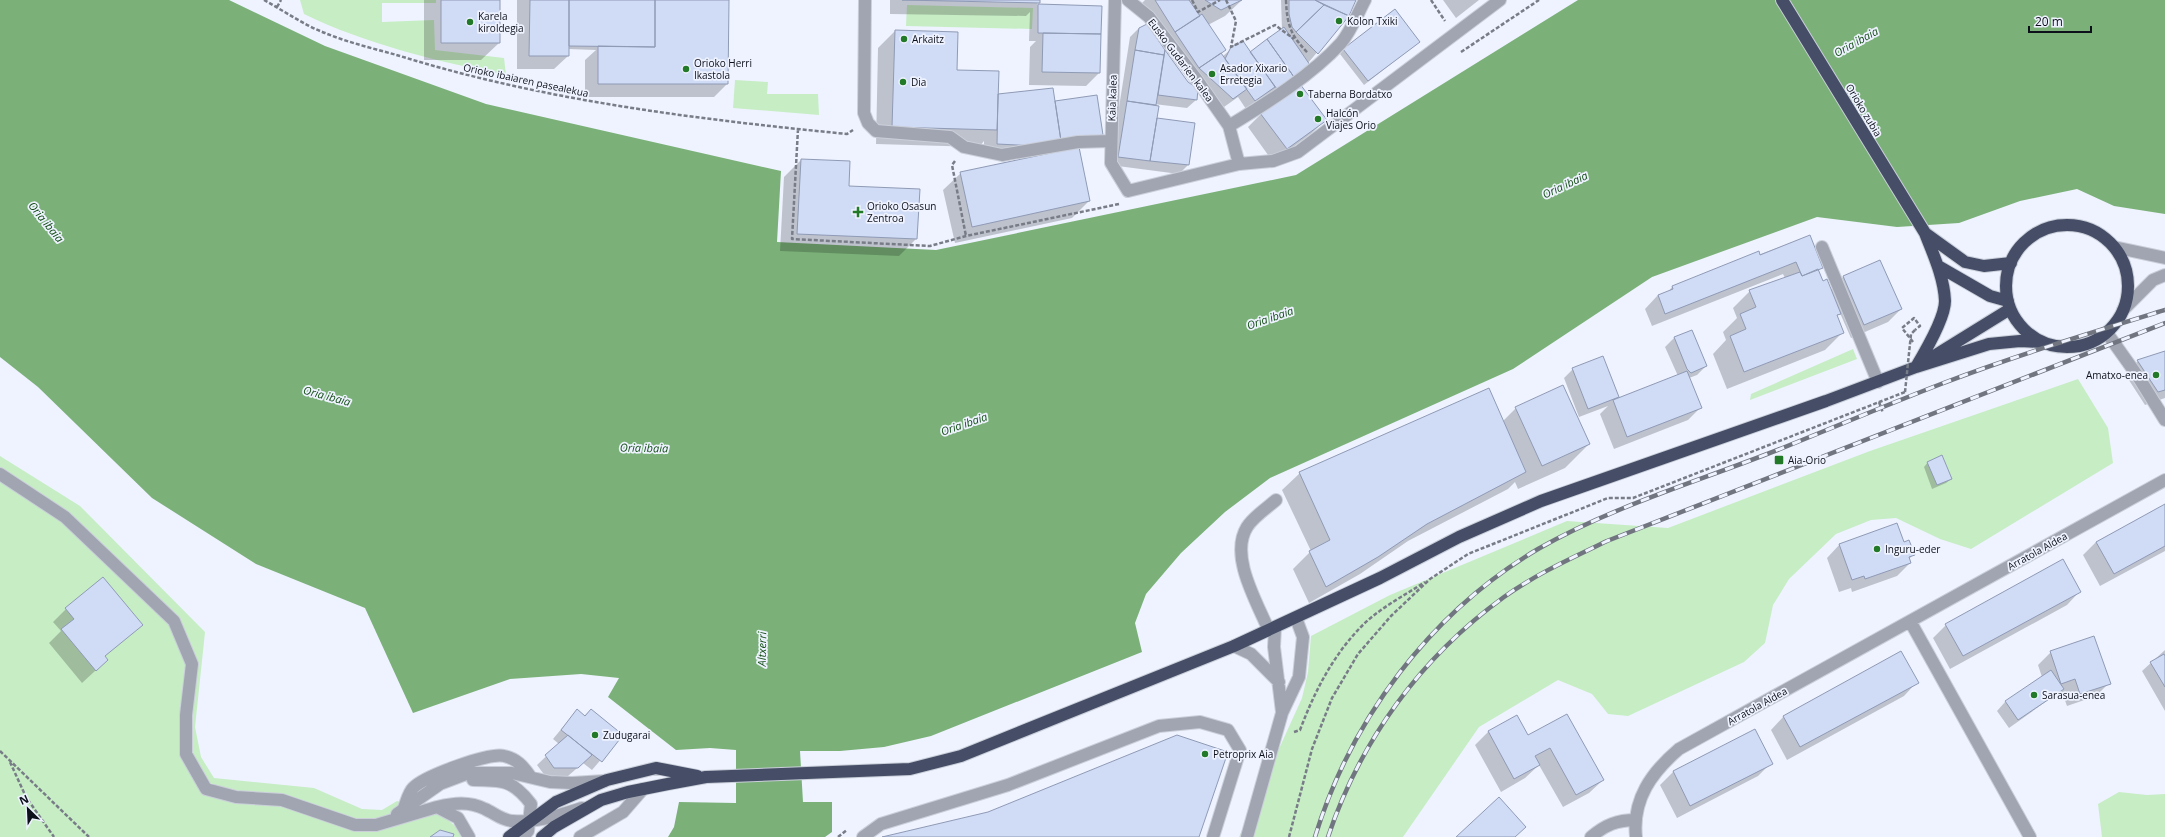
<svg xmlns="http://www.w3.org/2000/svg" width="2165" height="837" font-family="'Open Sans',sans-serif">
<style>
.green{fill:#c7edc5}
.water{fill:#7bb179}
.shadow{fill:#0003}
.building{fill:#d0dbf6;stroke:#8f9ab5}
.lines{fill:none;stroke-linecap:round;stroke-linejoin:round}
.minor-casing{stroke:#cacfda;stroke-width:14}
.highway-casing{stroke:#cacfda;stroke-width:14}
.path{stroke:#787c87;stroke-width:2.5;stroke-dasharray:4 2;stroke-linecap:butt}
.minor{stroke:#a0a5b1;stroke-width:12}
.highway{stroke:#454e66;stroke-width:12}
.rail-casing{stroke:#717580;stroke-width:4.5}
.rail{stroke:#eef3ff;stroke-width:3;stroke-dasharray:9;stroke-linecap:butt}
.path-bridge{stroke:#787c87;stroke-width:2.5;stroke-dasharray:4 2;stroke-linecap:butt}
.poi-dot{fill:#227927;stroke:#eef3ff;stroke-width:1.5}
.labels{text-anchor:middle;stroke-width:3.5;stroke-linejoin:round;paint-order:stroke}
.poi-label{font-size:10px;fill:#0d101a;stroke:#eef3ff;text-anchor:start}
.street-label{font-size:10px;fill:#0d101a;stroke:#eef3ff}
.water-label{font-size:11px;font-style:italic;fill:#164e18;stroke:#eef3ff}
</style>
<rect width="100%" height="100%" fill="#eef3ff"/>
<!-- green -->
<path class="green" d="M 300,0 L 436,0 L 436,3 L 382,3 L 382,22 L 434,20 L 435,50 L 504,58 L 506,75 C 440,62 365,44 304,14 Z
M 907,5 L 1033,8 L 1032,29 L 906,26 Z
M 735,80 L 768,82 L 767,94 L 818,94 L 819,115 L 733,108 Z
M 1853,349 L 1857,359 L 1750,400 L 1751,394 Z
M 2078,379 L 2108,428 L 2113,463 L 1971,549 L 1940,539 L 1896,518 L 1871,520 L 1836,534 L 1789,579 L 1773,605 L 1765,643 L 1744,662 L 1628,716 L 1608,714 L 1592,694 L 1558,680 L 1479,727 L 1403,837 L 1239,837 L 1302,698 L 1308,672 L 1311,636 L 1390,595 L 1567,521 L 1668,528 L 1870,451 Z
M 0,456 L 80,506 L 205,632 L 195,727 L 201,757 L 214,778 L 314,788 L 362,809 L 382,810 L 397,801 C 417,808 454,814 462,837 L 0,837 Z
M 2119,792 L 2147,795 L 2165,794 L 2165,837 L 2102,837 L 2098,804 Z"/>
<!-- water -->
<path class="water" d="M 0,0 L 229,0 L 325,46 L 486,104 L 781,171 L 777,242 L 936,250 L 1296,175 L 1578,0 L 2165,0 L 2165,214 L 2114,206 L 2077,189 L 2020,201 L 1959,223 L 1897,227 L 1817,217 L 1652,277 L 1513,369 L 1270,478 L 1225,512 L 1181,553 L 1146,594 L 1135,623 L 1142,652 L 931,736 L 884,747 L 840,751 L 800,751 L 803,802 L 832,802 L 832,832 L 825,837 L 668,837 L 674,827 L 679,802 L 736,803 L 736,750 L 710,748 L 676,750 L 608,697 L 619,678 L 581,674 L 510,679 L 413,713 L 365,608 L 256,564 L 152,498 L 38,387 L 0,357 Z"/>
<!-- shadow -->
<path class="shadow" d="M 424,0 L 499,0 L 499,43 L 481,60 L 424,60 Z
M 517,0 L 728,0 L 727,84 L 714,97 L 585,97 L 585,60 L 596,50 L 568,49 L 568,56 L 554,69 L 517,69 Z
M 890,0 L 1039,0 L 1037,5 L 1101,7 L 1099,73 L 1086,86 L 1029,85 L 1030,47 L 1036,41 L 1029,41 L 1030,12 L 1026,16 L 890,14 Z
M 1145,0 L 1242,0 L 1225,16 L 1208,25 L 1222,57 L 1232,48 L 1250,53 L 1282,30 L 1281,0 L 1355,0 L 1348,16 L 1308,63 L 1268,97 L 1266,95 L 1246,109 L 1238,97 L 1224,107 L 1190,76 L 1142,3 Z
M 1443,0 L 1479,0 L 1456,18 Z
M 1147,26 L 1187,83 L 1196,100 L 1187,108 L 1154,104 L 1156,119 L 1188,165 L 1179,174 L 1110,165 L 1130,37 L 1139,28 Z
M 895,31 L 997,96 L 1055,102 L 1102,135 L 1051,150 L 1046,155 L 1089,201 L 1072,218 L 955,243 L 943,190 L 961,173 L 1025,159 L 984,157 L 984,141 L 979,147 L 876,144 L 878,48 Z
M 1419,42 L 1364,85 L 1340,54 L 1344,49 Z
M 1261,114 L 1325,120 L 1312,133 L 1273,162 L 1248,127 Z
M 801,160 L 848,187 L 916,239 L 899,256 L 780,251 L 784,177 Z
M 1809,236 L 1821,268 L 1818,271 L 1822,282 L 1830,290 L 1843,277 L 1880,261 L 1901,309 L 1888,322 L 1851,338 L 1840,313 L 1836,317 L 1842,333 L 1825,350 L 1727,389 L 1713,354 L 1726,340 L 1723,332 L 1737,318 L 1733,308 L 1750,291 L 1785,278 L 1783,274 L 1652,326 L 1645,309 L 1658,295 L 1668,292 L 1672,287 Z
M 1691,331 L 1706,366 L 1697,375 L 1689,378 L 1701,407 L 1688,420 L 1614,449 L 1600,414 L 1608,406 L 1579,417 L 1564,378 L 1573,369 L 1618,397 L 1614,400 L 1678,376 L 1665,347 L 1674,338 Z
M 2165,352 L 2165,398 L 2145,405 L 2125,374 L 2138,361 Z
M 1516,408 L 1589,444 L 1565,468 L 1518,489 L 1515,482 L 1508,489 L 1408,541 L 1360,574 L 1309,603 L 1293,569 L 1311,551 L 1282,490 L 1300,473 L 1503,421 Z
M 1928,462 L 1951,479 L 1946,483 L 1932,489 L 1924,467 Z
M 2165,505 L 2165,551 L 2100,586 L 2083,555 L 2096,542 Z
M 1903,543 L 1913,555 L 1909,559 L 1910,563 L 1897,576 L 1852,592 L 1851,588 L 1839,592 L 1827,558 L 1840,544 Z
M 2080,591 L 2067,605 L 1950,669 L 1933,638 L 1946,625 Z
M 66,609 L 141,624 L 104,657 L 107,660 L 82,683 L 49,643 L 61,631 L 53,622 Z
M 2165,650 L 2165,711 L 2142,671 Z
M 2051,652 L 2109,683 L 2096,696 L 2067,706 L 2062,692 L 2058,693 L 2009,728 L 1997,711 L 2005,702 L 2042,677 L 2038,665 Z
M 1917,682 L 1904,696 L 1787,760 L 1771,730 L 1784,716 Z
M 577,710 L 584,716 L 591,710 L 622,735 L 592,770 L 583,763 L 568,776 L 546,777 L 537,765 L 559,744 L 553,739 Z
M 1567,715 L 1603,780 L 1589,793 L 1563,807 L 1539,765 L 1525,778 L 1501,792 L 1475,745 L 1488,732 L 1516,717 L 1527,737 Z
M 1755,730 L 1771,763 L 1758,776 L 1677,818 L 1660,785 L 1673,772 Z"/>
<!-- building -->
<path class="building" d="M 441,0 L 500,0 L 500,43 L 441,43 Z
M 530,0 L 569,0 L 569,56 L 529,56 Z
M 569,0 L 655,0 L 655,47 L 569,46 Z
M 655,0 L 729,0 L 728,84 L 598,84 L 598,46 L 655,47 Z
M 902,0 L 1040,0 L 1040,3 Z
M 1155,0 L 1189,0 L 1200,16 L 1175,32 Z
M 1205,0 L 1242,0 L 1221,10 Z
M 1289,0 L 1315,0 L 1324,5 L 1296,32 L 1292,27 L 1289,14 Z
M 1315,0 L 1356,0 L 1349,16 Z
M 1038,4 L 1102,6 L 1101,34 L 1038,33 Z
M 1324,5 L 1349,16 L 1318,54 L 1296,32 Z
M 1395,9 L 1420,42 L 1368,81 L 1343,49 Z
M 1202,14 L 1226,50 L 1199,68 L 1175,32 Z
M 1147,24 L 1165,50 L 1164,55 L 1135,50 L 1139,28 Z
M 1284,27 L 1310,65 L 1294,77 L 1267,39 Z
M 895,30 L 958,32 L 957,70 L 999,71 L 997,130 L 892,127 Z
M 1043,33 L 1101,34 L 1100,73 L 1042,72 Z
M 1267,39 L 1294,77 L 1277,89 L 1250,52 Z
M 1243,41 L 1275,87 L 1255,101 L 1225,59 L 1231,47 Z
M 1135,50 L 1164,55 L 1156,105 L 1127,101 Z
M 1165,50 L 1188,82 L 1198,89 L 1197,100 L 1158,95 Z
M 1221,53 L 1247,89 L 1233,99 L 1199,68 Z
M 1300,84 L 1327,120 L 1287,149 L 1260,113 Z
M 1053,88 L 1061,141 L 1037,146 L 997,144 L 998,94 Z
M 1097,95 L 1103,135 L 1061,141 L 1055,101 Z
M 1127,101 L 1159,106 L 1150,161 L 1118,157 Z
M 1157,118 L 1195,123 L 1189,165 L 1150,161 Z
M 1079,147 L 1090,201 L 972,227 L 960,172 Z
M 801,159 L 850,161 L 849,186 L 920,189 L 917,239 L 797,234 Z
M 1810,235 L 1823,268 L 1802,276 L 1796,262 L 1665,314 L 1658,295 L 1673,289 L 1672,286 L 1759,251 L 1760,255 Z
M 1880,260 L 1902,309 L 1864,325 L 1843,276 Z
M 1818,269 L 1823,281 L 1827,279 L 1841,314 L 1837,315 L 1844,333 L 1744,372 L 1730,336 L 1746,329 L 1740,314 L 1756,307 L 1749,290 L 1800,272 L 1802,276 Z
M 1692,330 L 1707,366 L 1691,373 L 1687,369 L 1674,337 Z
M 2165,351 L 2165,390 L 2158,392 L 2137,360 Z
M 1603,356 L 1619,397 L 1588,409 L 1572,368 Z
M 1687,371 L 1702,408 L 1627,437 L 1613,400 Z
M 1563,385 L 1590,444 L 1542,466 L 1515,407 Z
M 1489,388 L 1526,472 L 1427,524 L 1378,557 L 1326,587 L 1309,551 L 1330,540 L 1299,472 Z
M 1942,455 L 1952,479 L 1937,485 L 1927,462 Z
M 2165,504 L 2165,546 L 2114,574 L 2096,542 Z
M 1897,523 L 1904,542 L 1909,540 L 1915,555 L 1909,557 L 1911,563 L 1865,579 L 1864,576 L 1852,580 L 1839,544 Z
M 2063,559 L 2081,592 L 1963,656 L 1945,624 Z
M 103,577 L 143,625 L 105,656 L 108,660 L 96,671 L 61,629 L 74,619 L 65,608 Z
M 2094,636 L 2111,684 L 2080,694 L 2075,679 L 2061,684 L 2050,651 Z
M 1901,651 L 1919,683 L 1800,747 L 1783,716 Z
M 2164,654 L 2165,656 L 2165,687 L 2150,662 Z
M 2051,670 L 2064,689 L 2018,720 L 2005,701 Z
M 577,709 L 585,716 L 591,709 L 623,735 L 602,762 L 561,730 Z
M 1567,714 L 1604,780 L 1576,795 L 1550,748 L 1535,756 L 1540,765 L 1514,779 L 1488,731 L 1517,715 L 1528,735 Z
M 1755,729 L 1773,764 L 1690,806 L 1673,771 Z
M 568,735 L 592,755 L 578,768 L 554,768 L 545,755 Z
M 1177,735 L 1228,752 L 1199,837 L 882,837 L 988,812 Z
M 1499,797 L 1526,827 L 1515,837 L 1456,837 Z
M 440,830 L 454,834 L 453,837 L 430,837 Z"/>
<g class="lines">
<defs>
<path id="minor" d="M 865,0 L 864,113 L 868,123 L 876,131 L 950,137 L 964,147 L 1002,155 L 1078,142 L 1110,141
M 1115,0 L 1111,163 L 1128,191 L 1239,164 L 1273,161 L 1298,152 L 1500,0
M 1128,0 L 1149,17 L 1197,80 L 1229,126 L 1239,164
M 1229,126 C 1267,103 1312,75 1341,43 C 1351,31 1358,13 1365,0
M 1822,247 L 1878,382
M 2114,247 L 2165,258
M 2123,310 L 2153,280 L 2165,275
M 2107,333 L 2139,378 L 2165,420
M 0,474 L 65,517 L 174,621 L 192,664 L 186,715 L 186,754 L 206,789 L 236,797 L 282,800 L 355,825 L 376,825 L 437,807 L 458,818 L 469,837
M 1910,621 L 2030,837
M 1275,628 L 1274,647 L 1282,712
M 1269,631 C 1257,602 1229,556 1247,527 C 1253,517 1267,508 1276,500
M 1234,646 L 1251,654 L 1279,682
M 473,780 C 502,780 513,780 531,804 L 528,831 L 523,837
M 437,807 C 454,803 469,801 485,809 C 494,813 503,821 513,821 C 537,823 560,815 582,808
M 403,810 C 406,804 408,793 413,788 C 424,776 490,752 504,756 C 517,759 523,766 530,776
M 397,814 L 440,784 L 469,773 L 512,773 L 550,782 L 572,783 L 604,781
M 580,837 L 623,812 L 643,789
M 863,837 L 881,824 L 1008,785 L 1159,726 L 1200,722 L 1228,730 L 1240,750 L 1213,837
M 1247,837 L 1282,713 L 1299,677 L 1303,637 L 1296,618
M 1591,837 C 1605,825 1617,820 1636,820
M 1636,837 C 1632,799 1652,772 1679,749 L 2165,480"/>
<path id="highway" d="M 1782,0 L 1925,233 C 1933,254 1944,277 1945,301 C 1945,318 1925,352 1916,367
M2006 286a61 61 0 1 1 122 0a61 61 0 1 1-122 0Z
M 1925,233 L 1965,262 L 1984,266 L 2011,263
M 1938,266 L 1990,296 L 2008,301
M 1934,356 L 2010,309
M 509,837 L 556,802 L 607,780 L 656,768 L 697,776
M 542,837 L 554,827 L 601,800 L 628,792 L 668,784 L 706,777 L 910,769 L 961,756 L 1234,646 L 1380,578 L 1459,537 L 1541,501 L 1826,401 L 1916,367 L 1989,344 L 2020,341 L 2042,342"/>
</defs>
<!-- minor casing -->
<use href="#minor" class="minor-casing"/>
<!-- highway casing -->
<use href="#highway" class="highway-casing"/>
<!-- path -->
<path class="path" d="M 264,0 C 284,11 304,25 325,33 C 349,43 376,49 400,56 C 546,101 695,119 847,134 L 853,130
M 1192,0 L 1198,12 L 1220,0
M 1226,0 L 1236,21 L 1231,47 L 1275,25 L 1294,39
M 1286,0 C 1287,24 1290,35 1308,53
M 1431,0 L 1445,21
M 277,7 L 281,0
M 1461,52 L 1539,0
M 798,129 L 792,239 L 930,246 L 966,236 L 1119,204
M 955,161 L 952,165 L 966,236
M 1913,342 L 1902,328 L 1914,318 L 1920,326 L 1915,330
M 1879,402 L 1883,413
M 1294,732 L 1300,730 C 1314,693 1331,659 1358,630 C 1376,610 1402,597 1425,582
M 0,751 L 89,837
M 10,762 L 26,797 L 54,837
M 838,837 L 847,830
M 1289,837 L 1312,749 L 1332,698 L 1358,654 L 1391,616 L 1430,579 L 1468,554 L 1608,498 L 1633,498 L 1905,392"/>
<!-- minor -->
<use href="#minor" class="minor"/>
<!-- highway -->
<use href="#highway" class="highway"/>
<defs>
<path id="rail" d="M 1315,837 C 1351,719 1431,612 1538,549 C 1615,505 1703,480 1785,447 C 1837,426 1889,404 1941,384 C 2014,356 2090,333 2165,310
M 1328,837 C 1360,741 1421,657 1504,597 C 1536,574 1572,558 1607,541 L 2165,323"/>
</defs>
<!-- rail casing -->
<use href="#rail" class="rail-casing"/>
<!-- rail -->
<use href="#rail" class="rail"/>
<!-- path-bridge -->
<path class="path-bridge" d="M 1905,392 L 1911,334 L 1915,330"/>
</g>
<!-- markers -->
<g class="poi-dot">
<circle cx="1339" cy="21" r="4"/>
<circle cx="470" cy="22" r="4"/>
<circle cx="904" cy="39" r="4"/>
<circle cx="686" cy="69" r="4"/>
<circle cx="1212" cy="74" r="4"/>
<circle cx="903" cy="82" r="4"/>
<circle cx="1300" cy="94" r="4"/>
<circle cx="1318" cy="119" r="4"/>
<path d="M856 206h4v4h4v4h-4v4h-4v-4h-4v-4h4z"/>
<circle cx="2156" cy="375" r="4"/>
<rect x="1774" y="455" width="10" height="10" rx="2"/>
<circle cx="1877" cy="549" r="4"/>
<circle cx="2034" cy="695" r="4"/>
<circle cx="595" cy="735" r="4"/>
<circle cx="1205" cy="754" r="4"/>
</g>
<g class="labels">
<!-- poi labels -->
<g class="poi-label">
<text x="478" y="20">Karela<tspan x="478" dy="12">kiroldegia</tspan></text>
<text x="1347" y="25">Kolon Txiki</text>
<text x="912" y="43">Arkaitz</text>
<text x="694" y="67">Orioko Herri<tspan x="694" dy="12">Ikastola</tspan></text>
<text x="1220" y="72">Asador Xixario<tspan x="1220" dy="12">Erretegia</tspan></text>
<text x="911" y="86">Dia</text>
<text x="1308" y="98">Taberna Bordatxo</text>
<text x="1326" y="117">Halcón<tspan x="1326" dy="12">Viajes Orio</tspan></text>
<text x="867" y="210">Orioko Osasun<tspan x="867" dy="12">Zentroa</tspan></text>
<text x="2148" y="379" text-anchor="end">Amatxo-enea</text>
<text x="1788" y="464">Aia-Orio</text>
<text x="1885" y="553">Inguru-eder</text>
<text x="2042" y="699">Sarasua-enea</text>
<text x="603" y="739">Zudugarai</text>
<text x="1213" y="758">Petroprix Aia</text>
</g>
<!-- street labels -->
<g class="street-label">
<text transform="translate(1181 60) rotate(53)" y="4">Eusko Gudarien kalea</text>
<text transform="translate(526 80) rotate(12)" y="4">Orioko ibaiaren pasealekua</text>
<text transform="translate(1112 98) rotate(-88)" y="4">Kaia kalea</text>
<text transform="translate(1864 110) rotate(59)" y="4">Orioko zubia</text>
<text transform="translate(2037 551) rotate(-29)" y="4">Arratola Aldea</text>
<text transform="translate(1757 706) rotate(-29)" y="4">Arratola Aldea</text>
</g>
<!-- water labels -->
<g class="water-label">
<text transform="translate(1856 42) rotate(-29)" y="4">Oria ibaia</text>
<text transform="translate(1565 185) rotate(-25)" y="4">Oria ibaia</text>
<text transform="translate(46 222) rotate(51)" y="4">Oria ibaia</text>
<text transform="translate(1270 318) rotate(-19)" y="4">Oria ibaia</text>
<text transform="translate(327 396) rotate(15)" y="4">Oria ibaia</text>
<text transform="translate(964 424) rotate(-19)" y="4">Oria ibaia</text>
<text transform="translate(644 448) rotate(1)" y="4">Oria ibaia</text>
<text transform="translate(762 649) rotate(-89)" y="4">Altxerri</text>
</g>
</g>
<!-- north arrow -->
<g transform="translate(28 809) rotate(336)" stroke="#eef3ff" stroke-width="3" paint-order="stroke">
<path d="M0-3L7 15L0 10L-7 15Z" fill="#0d101a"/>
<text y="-6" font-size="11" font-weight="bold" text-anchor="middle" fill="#0d101a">N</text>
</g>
<!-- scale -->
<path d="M2029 26v6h62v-6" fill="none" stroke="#0d101a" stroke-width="2"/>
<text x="2035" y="26" font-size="12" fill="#0d101a" stroke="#eef3ff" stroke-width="3" paint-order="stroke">20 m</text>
</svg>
